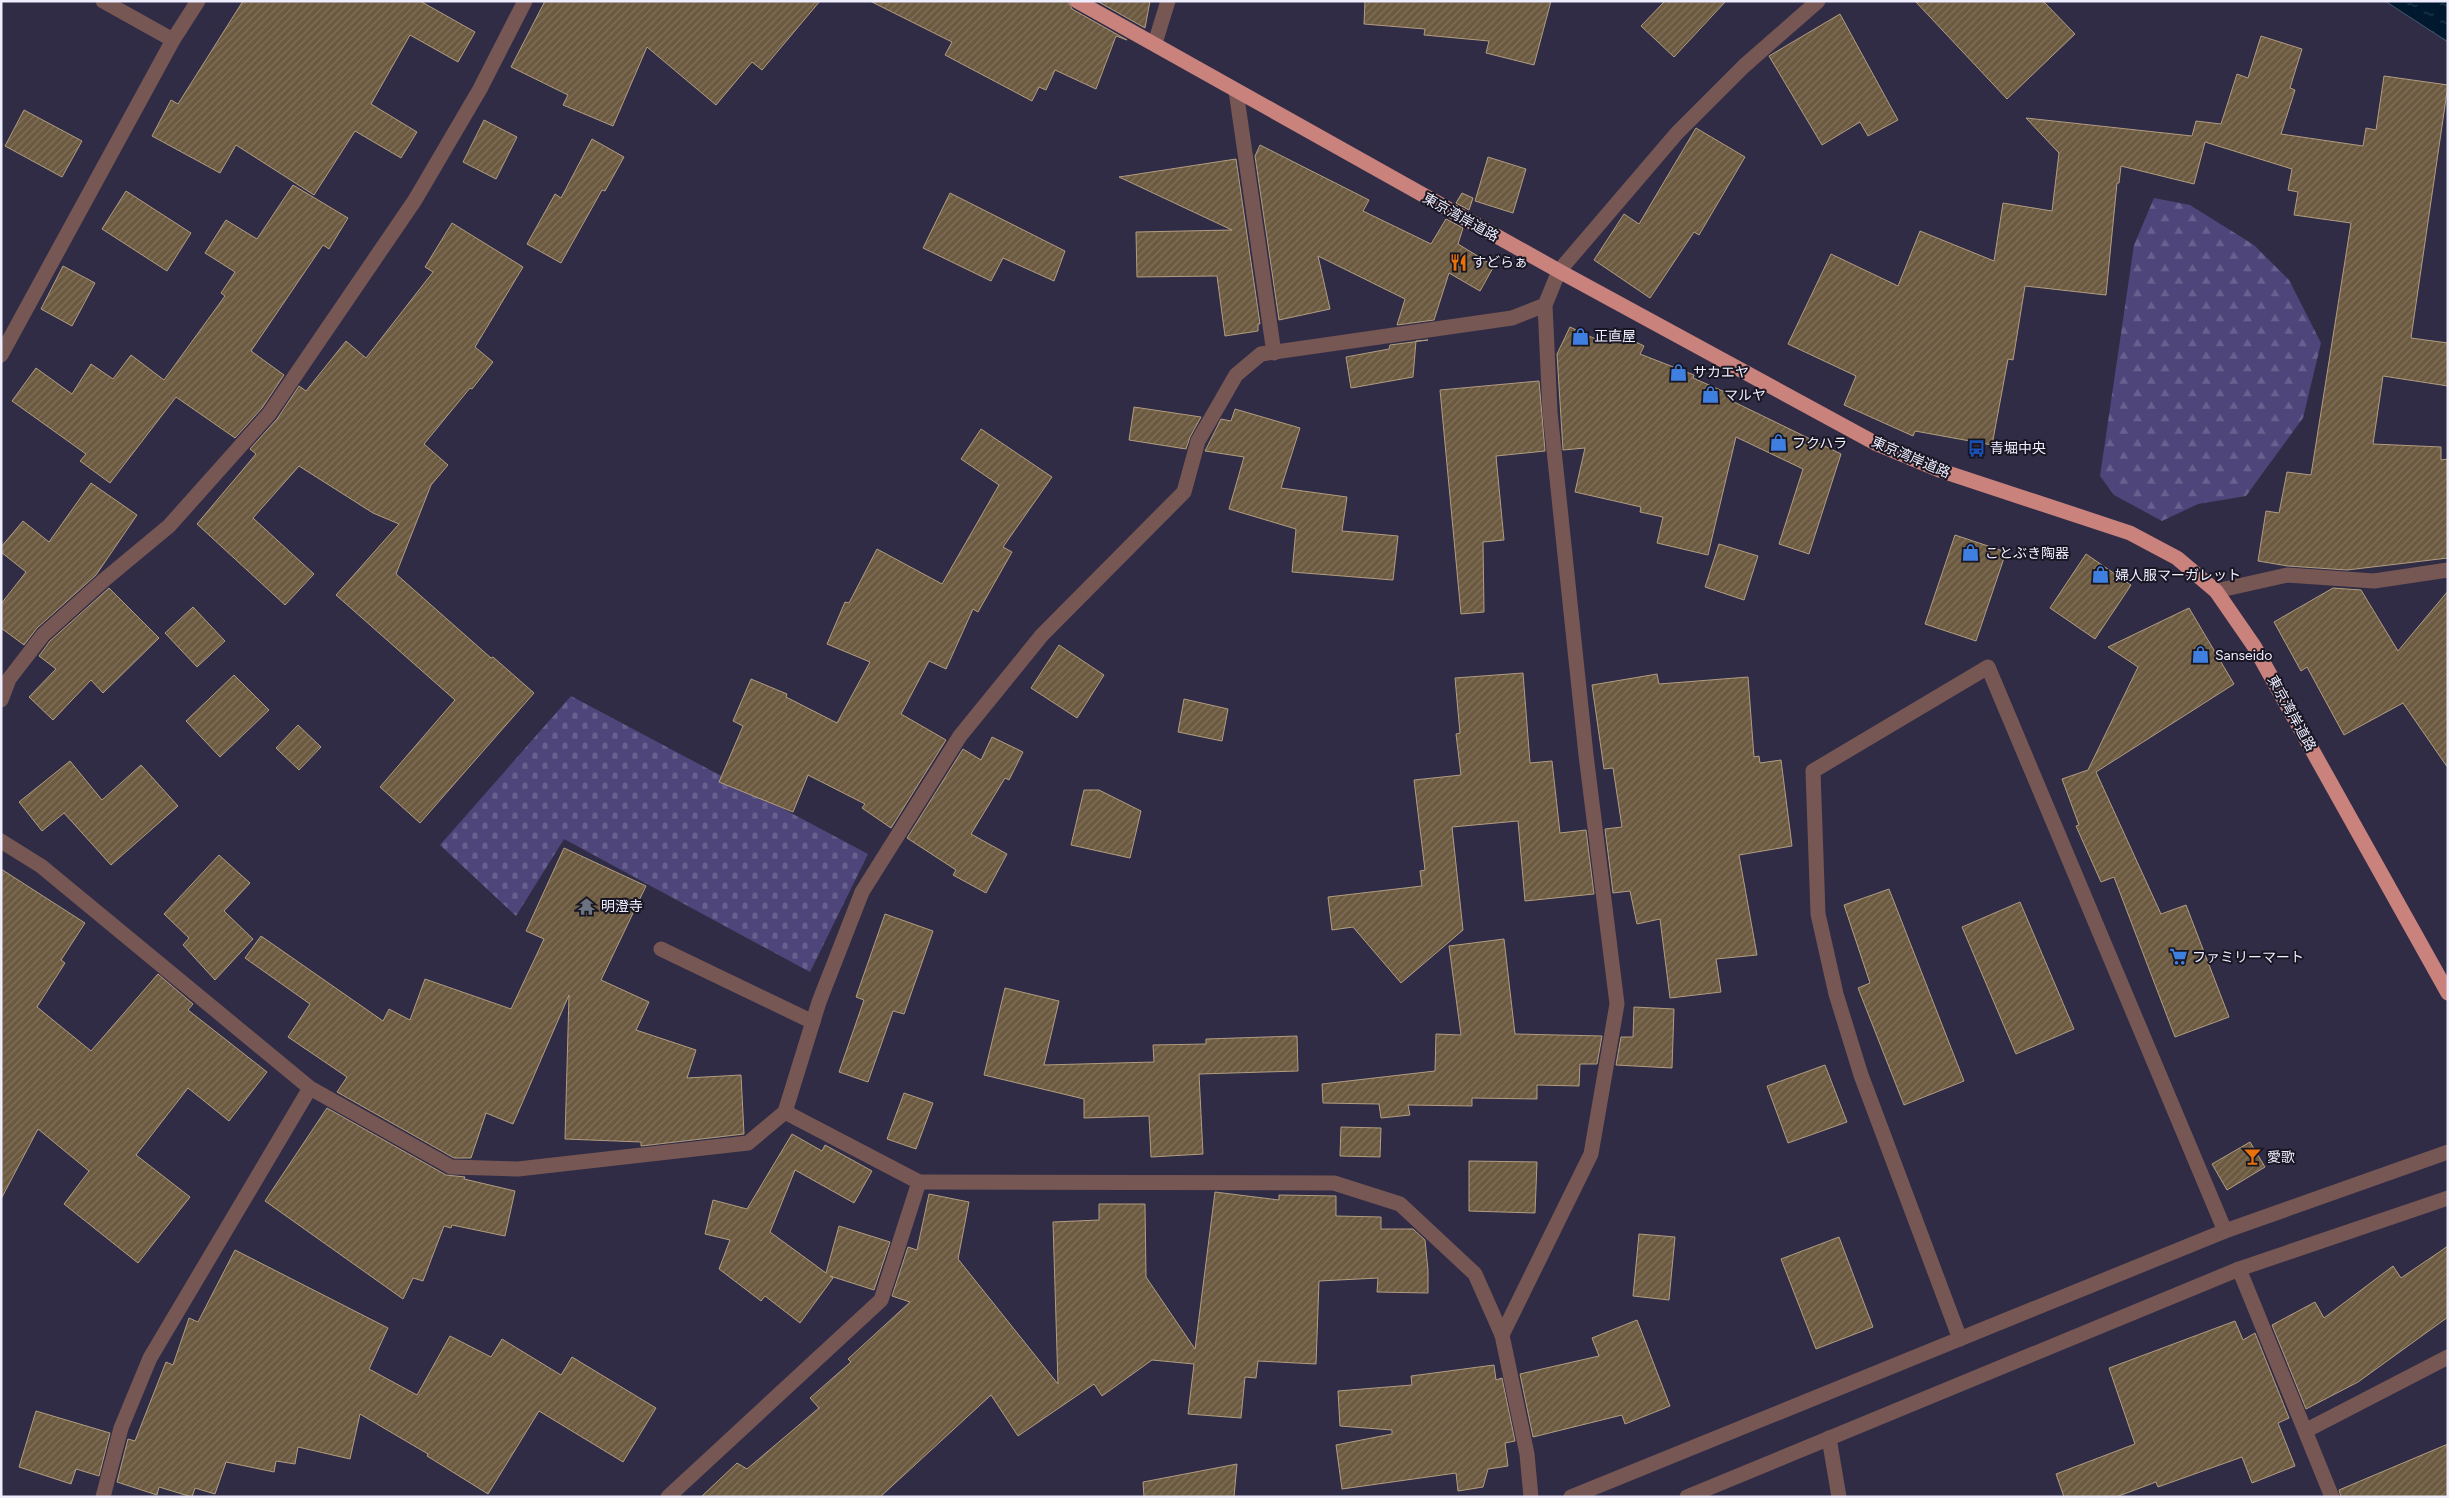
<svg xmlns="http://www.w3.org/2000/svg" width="2449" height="1498" font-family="Figtree,'Noto Sans JP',sans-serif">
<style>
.forest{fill:url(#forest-firs)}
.cemetery{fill:url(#cemetery-stones)}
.water{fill:url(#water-ripples);stroke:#48596d}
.building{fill:url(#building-hatch);stroke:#b19d80}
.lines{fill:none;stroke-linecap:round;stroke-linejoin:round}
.service{stroke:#775754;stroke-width:15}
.minor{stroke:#775754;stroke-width:15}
.tertiary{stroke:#775754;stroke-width:15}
.trunk{stroke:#ca827c;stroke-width:15}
.labels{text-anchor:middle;stroke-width:4;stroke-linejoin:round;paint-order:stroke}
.street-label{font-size:14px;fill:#efeeff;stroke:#181622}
.poi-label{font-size:14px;fill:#efeeff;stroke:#181622;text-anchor:start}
</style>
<defs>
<pattern id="forest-firs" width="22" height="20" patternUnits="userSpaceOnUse" patternTransform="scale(1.25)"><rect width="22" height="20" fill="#4e457a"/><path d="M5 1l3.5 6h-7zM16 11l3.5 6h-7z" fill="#68608e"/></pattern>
<pattern id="cemetery-stones" width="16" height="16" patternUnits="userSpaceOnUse" patternTransform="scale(1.25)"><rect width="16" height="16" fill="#4e457a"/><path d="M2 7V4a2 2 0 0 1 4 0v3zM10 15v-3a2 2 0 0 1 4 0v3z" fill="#68608e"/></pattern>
<pattern id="water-ripples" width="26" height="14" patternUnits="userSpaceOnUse" patternTransform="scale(1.25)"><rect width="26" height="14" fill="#00192f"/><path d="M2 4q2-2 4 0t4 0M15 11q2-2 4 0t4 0" fill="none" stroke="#263b4e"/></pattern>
<pattern id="building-hatch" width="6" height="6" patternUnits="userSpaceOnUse" patternTransform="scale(1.25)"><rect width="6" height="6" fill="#6c5a40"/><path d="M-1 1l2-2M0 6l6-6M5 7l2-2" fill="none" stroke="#81725d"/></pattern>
</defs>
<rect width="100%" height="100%" fill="#302c46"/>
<!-- forest -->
<path class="forest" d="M 2154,198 L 2190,205 L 2254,245 L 2289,280 L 2321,343 L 2303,418 L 2246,496 L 2198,504 L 2162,521 L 2114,495 L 2100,476 L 2134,245 Z"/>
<!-- cemetery -->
<path class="cemetery" d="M 571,696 L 868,854 L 810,972 L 564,839 L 516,916 L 440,845 Z"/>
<!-- water -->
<path class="water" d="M 2385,1 L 2448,1 L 2448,42 Z"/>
<!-- building -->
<path class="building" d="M 243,1 L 420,1 L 475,32 L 458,62 L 410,35 L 371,104 L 417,132 L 401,158 L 355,131 L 314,195 L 236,145 L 220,173 L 152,136 L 171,100 L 178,104 Z
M 545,1 L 820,1 L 762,70 L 752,62 L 716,105 L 647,47 L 613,126 L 563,105 L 568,95 L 511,67 Z
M 870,1 L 1068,1 L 1072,9 L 1127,40 L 1116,36 L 1096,89 L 1055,70 L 1046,90 L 1039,87 L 1032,101 L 945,55 L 952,42 Z
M 1097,1 L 1150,1 L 1145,28 Z
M 1365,1 L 1551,1 L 1534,65 L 1486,53 L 1489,41 L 1424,35 L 1425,29 L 1364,24 Z
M 1665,1 L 1726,1 L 1674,57 L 1641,26 Z
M 1915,1 L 2043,1 L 2075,34 L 2007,99 Z
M 1840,14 L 1898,120 L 1868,136 L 1860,122 L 1822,145 L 1769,56 Z
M 2261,36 L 2302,49 L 2290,88 L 2295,90 L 2281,134 L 2363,146 L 2366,128 L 2376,130 L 2384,76 L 2448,85 L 2411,338 L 2448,343 L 2448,386 L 2383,376 L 2373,444 L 2441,447 L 2441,460 L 2448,459 L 2448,558 L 2347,570 L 2288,566 L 2258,561 L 2266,511 L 2279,513 L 2287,472 L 2311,475 L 2351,223 L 2294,215 L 2298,192 L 2288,190 L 2292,169 L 2205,142 L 2194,184 L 2121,166 L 2119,183 L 2117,183 L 2106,295 L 2025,286 L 2013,360 L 2008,359 L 1992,445 L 1915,431 L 1913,436 L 1844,405 L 1856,376 L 1788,344 L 1831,254 L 1898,286 L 1920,231 L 1994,261 L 2003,203 L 2052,211 L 2059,153 L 2026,118 L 2192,136 L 2196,121 L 2221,124 L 2237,74 L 2248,78 Z
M 24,110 L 82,141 L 62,177 L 5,146 Z
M 484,120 L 517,137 L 496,179 L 463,162 Z
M 1696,128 L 1745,157 L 1699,235 L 1694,232 L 1650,298 L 1594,260 L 1624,214 L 1639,224 Z
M 592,139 L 624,157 L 605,191 L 602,190 L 561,263 L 527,244 L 555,194 L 561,198 Z
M 1260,145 L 1369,200 L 1363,211 L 1431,244 L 1446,219 L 1463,228 L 1458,244 L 1494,266 L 1480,291 L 1449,273 L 1434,320 L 1397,325 L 1405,299 L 1318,256 L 1330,309 L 1279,320 L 1255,156 Z
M 1488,157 L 1526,169 L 1513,213 L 1475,201 Z
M 1236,159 L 1260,324 L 1258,324 L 1258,331 L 1225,336 L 1217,276 L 1137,277 L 1136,232 L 1232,230 L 1119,177 Z
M 293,185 L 348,218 L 329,249 L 323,245 L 251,351 L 284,375 L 262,408 L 235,438 L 176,397 L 110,483 L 80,461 L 86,454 L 12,401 L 36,368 L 72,394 L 91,364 L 113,379 L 131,355 L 164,380 L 225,296 L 221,293 L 235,272 L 205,253 L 226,220 L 257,239 Z
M 126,191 L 191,233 L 167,271 L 102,229 Z
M 950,193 L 1065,251 L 1054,281 L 1003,258 L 991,281 L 923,248 Z
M 1462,193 L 1473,198 L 1469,210 L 1456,203 Z
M 452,223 L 523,267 L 475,347 L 493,362 L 472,389 L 470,388 L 424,444 L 448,465 L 431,485 L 396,574 L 491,658 L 493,657 L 534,693 L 420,823 L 380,787 L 455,700 L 336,595 L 399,524 L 373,513 L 299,466 L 253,518 L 314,574 L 285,605 L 197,524 L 256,454 L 250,449 L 277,419 L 299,386 L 306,391 L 346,341 L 366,358 L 433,272 L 425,267 Z
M 63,266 L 95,283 L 72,326 L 41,309 Z
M 1570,327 L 1604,343 L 1610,329 L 1644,346 L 1640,354 L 1694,375 L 1693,378 L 1734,396 L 1732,401 L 1841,454 L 1809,554 L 1779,544 L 1803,469 L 1736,437 L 1708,555 L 1657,543 L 1663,517 L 1640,512 L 1641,507 L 1575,492 L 1585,448 L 1563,450 L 1557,354 Z
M 1428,340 L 1416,341 L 1413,377 L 1351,388 L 1346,357 L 1389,349 L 1390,345 Z
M 1539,381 L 1545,451 L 1496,456 L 1504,540 L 1483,542 L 1484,612 L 1461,614 L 1440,390 Z
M 1134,407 L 1201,417 L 1190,437 L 1186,449 L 1129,440 Z
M 1235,409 L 1300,428 L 1281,488 L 1347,497 L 1342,531 L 1398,536 L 1393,580 L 1292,572 L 1296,529 L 1229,509 L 1244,457 L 1205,451 L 1221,419 L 1231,421 Z
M 981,429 L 1052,477 L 1003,547 L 1012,552 L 978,612 L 973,609 L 946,669 L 929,661 L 901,714 L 946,740 L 891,828 L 862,808 L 865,804 L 808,775 L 793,812 L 719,782 L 743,726 L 733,721 L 751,679 L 787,694 L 786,697 L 837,723 L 870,662 L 827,644 L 845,602 L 849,603 L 877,549 L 942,584 L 999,485 L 961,459 Z
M 91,483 L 137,515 L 96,575 L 37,628 L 24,645 L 1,628 L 1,604 L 26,572 L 1,552 L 1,547 L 23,521 L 49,542 Z
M 1955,535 L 2006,552 L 1976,641 L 1925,624 Z
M 1719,544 L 1758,556 L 1744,600 L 1705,587 Z
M 2086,554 L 2131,585 L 2095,639 L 2050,608 Z
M 109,588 L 159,638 L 103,693 L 91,680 L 53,720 L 29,697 L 56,669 L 39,656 L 50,641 Z
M 2333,588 L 2361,590 L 2398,651 L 2448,591 L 2448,768 L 2403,703 L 2344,735 L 2307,667 L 2301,671 L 2274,622 Z
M 193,607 L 225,641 L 197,667 L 165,633 Z
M 2189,608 L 2234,684 L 2096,772 L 2161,914 L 2186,905 L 2229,1017 L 2175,1037 L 2114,877 L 2101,882 L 2076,826 L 2079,825 L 2062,779 L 2088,770 L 2138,667 L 2108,647 Z
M 1059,645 L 1104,675 L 1077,718 L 1031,688 Z
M 1523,673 L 1530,763 L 1552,761 L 1560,833 L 1586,830 L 1594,894 L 1525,901 L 1518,821 L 1452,827 L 1463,930 L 1401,983 L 1353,927 L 1332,930 L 1328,897 L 1422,886 L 1420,871 L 1425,870 L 1414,780 L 1461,775 L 1456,734 L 1460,733 L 1455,678 Z
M 1657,674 L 1659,684 L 1748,677 L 1754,757 L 1759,756 L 1760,763 L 1781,760 L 1792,846 L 1739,855 L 1757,955 L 1716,959 L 1721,992 L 1670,998 L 1660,919 L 1637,924 L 1630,891 L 1613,893 L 1605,829 L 1622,827 L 1613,768 L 1604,769 L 1592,685 Z
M 234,675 L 269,710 L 220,757 L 186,721 Z
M 1184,699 L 1228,709 L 1222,741 L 1178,732 Z
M 298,725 L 321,747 L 299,770 L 276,748 Z
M 992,737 L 1023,752 L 1009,780 L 1005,778 L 971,834 L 1007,854 L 986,893 L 953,875 L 956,870 L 907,838 L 963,749 L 981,760 Z
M 70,761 L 102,800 L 141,765 L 178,806 L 111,865 L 64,813 L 42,831 L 19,802 Z
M 1084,790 L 1099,790 L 1141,811 L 1130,858 L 1071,845 Z
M 564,848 L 646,886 L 601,980 L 649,1002 L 636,1030 L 696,1050 L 687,1078 L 741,1075 L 744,1134 L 641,1146 L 641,1142 L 565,1139 L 569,995 L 513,1124 L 486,1113 L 471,1158 L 454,1158 L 337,1092 L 347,1077 L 288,1037 L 310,1004 L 245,958 L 261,936 L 383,1021 L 389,1009 L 410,1020 L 425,979 L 511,1009 L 544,939 L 526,931 Z
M 219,855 L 250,883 L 224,911 L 253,939 L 215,980 L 183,945 L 189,938 L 164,914 Z
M 1,869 L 85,923 L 61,960 L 65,963 L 37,1007 L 91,1051 L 158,974 L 193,1004 L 188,1010 L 267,1072 L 229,1121 L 188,1088 L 136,1155 L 190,1197 L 138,1263 L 64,1204 L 89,1171 L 38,1129 L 1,1199 Z
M 1889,889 L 1964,1081 L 1904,1105 L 1858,988 L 1870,983 L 1844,905 Z
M 2020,902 L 2074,1029 L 2016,1054 L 1962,927 Z
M 885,914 L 933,931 L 904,1014 L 893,1011 L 868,1082 L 839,1072 L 864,1000 L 856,997 Z
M 1504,939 L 1515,1034 L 1602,1036 L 1597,1064 L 1580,1064 L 1579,1086 L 1537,1085 L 1537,1099 L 1472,1098 L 1472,1106 L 1408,1105 L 1410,1115 L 1381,1118 L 1379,1104 L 1323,1103 L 1322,1084 L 1435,1071 L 1436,1034 L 1461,1035 L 1449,946 Z
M 1005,988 L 1059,1001 L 1044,1065 L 1154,1062 L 1153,1045 L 1206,1044 L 1206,1039 L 1297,1036 L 1298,1071 L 1199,1074 L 1203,1154 L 1151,1157 L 1149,1116 L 1084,1118 L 1084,1099 L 984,1075 Z
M 1634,1007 L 1674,1009 L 1672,1068 L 1616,1065 L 1621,1037 L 1633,1037 Z
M 1825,1065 L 1847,1122 L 1788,1143 L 1767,1086 Z
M 904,1093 L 933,1103 L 916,1149 L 887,1139 Z
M 327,1108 L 446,1175 L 465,1177 L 464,1179 L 515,1191 L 505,1236 L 452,1225 L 451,1228 L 444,1226 L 423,1281 L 413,1278 L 403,1299 L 265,1201 Z
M 1341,1127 L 1381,1128 L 1380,1157 L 1340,1156 Z
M 792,1134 L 822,1151 L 825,1145 L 872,1171 L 854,1203 L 795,1170 L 770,1232 L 826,1273 L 839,1226 L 890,1242 L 874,1290 L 830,1276 L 833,1278 L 800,1323 L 765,1296 L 761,1301 L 719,1269 L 730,1240 L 705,1234 L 713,1200 L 747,1209 Z
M 2250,1142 L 2265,1167 L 2227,1190 L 2212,1164 Z
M 1469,1161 L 1537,1162 L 1535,1213 L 1469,1211 Z
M 1215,1192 L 1279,1200 L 1279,1195 L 1336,1196 L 1336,1216 L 1381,1217 L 1381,1229 L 1413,1229 L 1425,1240 L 1428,1270 L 1428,1293 L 1377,1292 L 1378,1278 L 1319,1281 L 1316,1364 L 1258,1361 L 1256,1378 L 1245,1377 L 1241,1418 L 1188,1414 L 1194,1364 L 1152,1360 L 1102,1396 L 1094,1384 L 1018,1436 L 991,1395 L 880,1497 L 701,1497 L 737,1463 L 747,1469 L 819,1408 L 810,1398 L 851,1362 L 848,1359 L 910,1302 L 892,1296 L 908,1247 L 917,1250 L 929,1194 L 969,1202 L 958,1259 L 1058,1384 L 1053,1222 L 1099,1220 L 1099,1204 L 1145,1204 L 1146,1277 L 1195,1349 Z
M 1639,1234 L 1675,1237 L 1669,1300 L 1633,1296 Z
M 1839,1237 L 1873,1327 L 1816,1349 L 1781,1259 Z
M 2448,1246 L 2448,1317 L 2358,1382 L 2306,1409 L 2272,1325 L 2315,1302 L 2324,1318 L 2393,1266 L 2401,1278 Z
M 235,1250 L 388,1328 L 369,1369 L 417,1395 L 450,1336 L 491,1357 L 502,1339 L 561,1375 L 572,1357 L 656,1408 L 623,1462 L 539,1411 L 488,1494 L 427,1456 L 428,1454 L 360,1414 L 350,1459 L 298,1447 L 295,1464 L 276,1461 L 274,1472 L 226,1462 L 215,1494 L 195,1488 L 192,1497 L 159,1487 L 157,1495 L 117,1482 L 128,1439 L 135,1441 L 166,1362 L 173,1365 L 189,1318 L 198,1322 Z
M 1637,1320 L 1670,1406 L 1625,1424 L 1622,1415 L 1533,1437 L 1520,1374 L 1599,1356 L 1592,1338 Z
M 2235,1321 L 2243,1340 L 2255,1333 L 2289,1418 L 2278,1423 L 2295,1466 L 2252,1483 L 2242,1457 L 2158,1487 L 2156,1482 L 2116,1497 L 2064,1497 L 2056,1474 L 2135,1444 L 2109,1368 Z
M 1494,1365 L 1496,1380 L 1502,1378 L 1515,1441 L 1505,1443 L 1508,1466 L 1488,1469 L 1483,1487 L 1458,1491 L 1456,1473 L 1342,1489 L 1336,1445 L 1392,1434 L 1392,1430 L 1340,1426 L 1338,1391 L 1412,1385 L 1411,1376 Z
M 36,1411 L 110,1433 L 99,1476 L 76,1469 L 71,1484 L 19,1467 Z
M 2448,1444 L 2448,1497 L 2341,1497 L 2339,1490 Z
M 1237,1464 L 1234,1497 L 1144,1497 L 1143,1482 Z"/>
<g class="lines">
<!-- service -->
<path class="service" d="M 661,949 L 813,1022
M 919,1182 L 1334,1183 L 1400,1204 L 1475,1274 L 1502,1335"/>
<!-- minor -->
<path class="minor" d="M 103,1 L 173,40
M 1155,43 L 1168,1
M 1236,91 L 1274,353
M 1,355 L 173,40 L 198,1
M 2216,591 L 2287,575 L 2374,581 L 2448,570
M 1,700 L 9,679 L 43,635 L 104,580 L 169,526 L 269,414 L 415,200 L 480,89 L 525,1
M 1,841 L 41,866 L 310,1088 L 451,1167 L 518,1169 L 748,1143 L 785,1112 L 819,1002 L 862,892 L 960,736 L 1042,635 L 1184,492 L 1198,441 L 1236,375 L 1261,354 L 1512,318 L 1545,305 L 1559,271 L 1677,133 L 1744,66 L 1818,1
M 2239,1269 L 2332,1497
M 1960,1339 L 1861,1075 L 1836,994 L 1818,914 L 1813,771 L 1988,667 L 2225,1231
M 2305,1431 L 2448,1357
M 1829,1438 L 1839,1497
M 103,1497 L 121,1428 L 150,1358 L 310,1088
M 668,1497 L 881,1300 L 919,1182 L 785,1112
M 1531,1497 L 1527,1454 L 1502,1335 L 1591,1154 L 1617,1004 L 1586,755 L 1550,412 L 1545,305"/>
<!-- tertiary -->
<path class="tertiary" d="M 1571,1497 L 2225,1231 L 2448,1152
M 1687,1497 L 2239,1269 L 2448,1198"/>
<!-- trunk -->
<path class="trunk" d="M 1077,1 L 1559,271 L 1875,443 L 1942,471 L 2130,533 L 2177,558 L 2216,591 L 2254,646 L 2448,993"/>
</g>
<!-- icons -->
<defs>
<symbol id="restaurant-bare" viewBox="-9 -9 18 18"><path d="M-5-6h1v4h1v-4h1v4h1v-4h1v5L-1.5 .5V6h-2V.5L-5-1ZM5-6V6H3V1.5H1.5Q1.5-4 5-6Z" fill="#e8710a" stroke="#181622" stroke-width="2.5" paint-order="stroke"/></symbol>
<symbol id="shop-bare" viewBox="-9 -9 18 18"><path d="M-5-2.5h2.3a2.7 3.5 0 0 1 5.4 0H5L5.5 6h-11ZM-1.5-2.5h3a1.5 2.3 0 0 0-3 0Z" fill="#3f7fe0" stroke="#181622" stroke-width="2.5" paint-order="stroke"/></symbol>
<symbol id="bus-bare" viewBox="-9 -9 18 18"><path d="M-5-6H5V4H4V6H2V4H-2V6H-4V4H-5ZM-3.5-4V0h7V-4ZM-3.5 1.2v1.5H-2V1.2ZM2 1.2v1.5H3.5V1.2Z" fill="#1a4fb4" stroke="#181622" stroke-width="2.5" paint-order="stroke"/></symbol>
<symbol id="temple-bare" viewBox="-9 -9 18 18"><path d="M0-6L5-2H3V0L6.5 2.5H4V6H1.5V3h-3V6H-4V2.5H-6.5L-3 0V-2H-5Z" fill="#6b7280" stroke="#181622" stroke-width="2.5" paint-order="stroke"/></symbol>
<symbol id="supermarket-bare" viewBox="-9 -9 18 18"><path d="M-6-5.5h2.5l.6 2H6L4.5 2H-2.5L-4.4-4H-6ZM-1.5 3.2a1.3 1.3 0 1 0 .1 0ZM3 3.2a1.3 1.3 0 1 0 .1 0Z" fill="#3f7fe0" stroke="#181622" stroke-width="2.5" paint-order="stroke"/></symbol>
<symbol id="bar-bare" viewBox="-9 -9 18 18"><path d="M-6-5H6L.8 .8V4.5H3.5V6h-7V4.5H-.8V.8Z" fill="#e8710a" stroke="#181622" stroke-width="2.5" paint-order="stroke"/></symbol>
</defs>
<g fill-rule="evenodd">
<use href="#restaurant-bare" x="1446" y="250" width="25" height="25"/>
<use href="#shop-bare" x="1568" y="324" width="25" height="25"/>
<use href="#shop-bare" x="1666" y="360" width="25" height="25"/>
<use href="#shop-bare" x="1698" y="382" width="25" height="25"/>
<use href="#shop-bare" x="1766" y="430" width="25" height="25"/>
<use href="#bus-bare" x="1964" y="436" width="25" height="25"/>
<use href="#shop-bare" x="1958" y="540" width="25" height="25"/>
<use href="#shop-bare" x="2088" y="562" width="25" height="25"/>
<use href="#shop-bare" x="2188" y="642" width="25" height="25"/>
<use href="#temple-bare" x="574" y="894" width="25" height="25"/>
<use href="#supermarket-bare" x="2166" y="944" width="25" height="25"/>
<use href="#bar-bare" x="2240" y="1144" width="25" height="25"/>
</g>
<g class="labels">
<!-- street labels -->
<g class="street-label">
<text transform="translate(1461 217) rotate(29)" y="5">東京湾岸道路</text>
<text transform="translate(1911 457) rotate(23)" y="5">東京湾岸道路</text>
<text transform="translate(2292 713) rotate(61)" y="5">東京湾岸道路</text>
</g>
<!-- poi labels -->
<g class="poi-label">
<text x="1472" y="267">すどらぁ</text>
<text x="1594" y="341">正直屋</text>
<text x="1693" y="377">サカエヤ</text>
<text x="1724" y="400">マルヤ</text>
<text x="1792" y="448">フクハラ</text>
<text x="1990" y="453">青堀中央</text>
<text x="1985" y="558">ことぶき陶器</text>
<text x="2115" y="580">婦人服マーガレット</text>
<text x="2215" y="660">Sanseido</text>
<text x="601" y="911">明澄寺</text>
<text x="2192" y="962">ファミリーマート</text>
<text x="2267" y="1162">愛歌</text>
</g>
</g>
<!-- border -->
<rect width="2449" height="1498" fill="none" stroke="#efeeff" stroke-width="5"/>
</svg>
